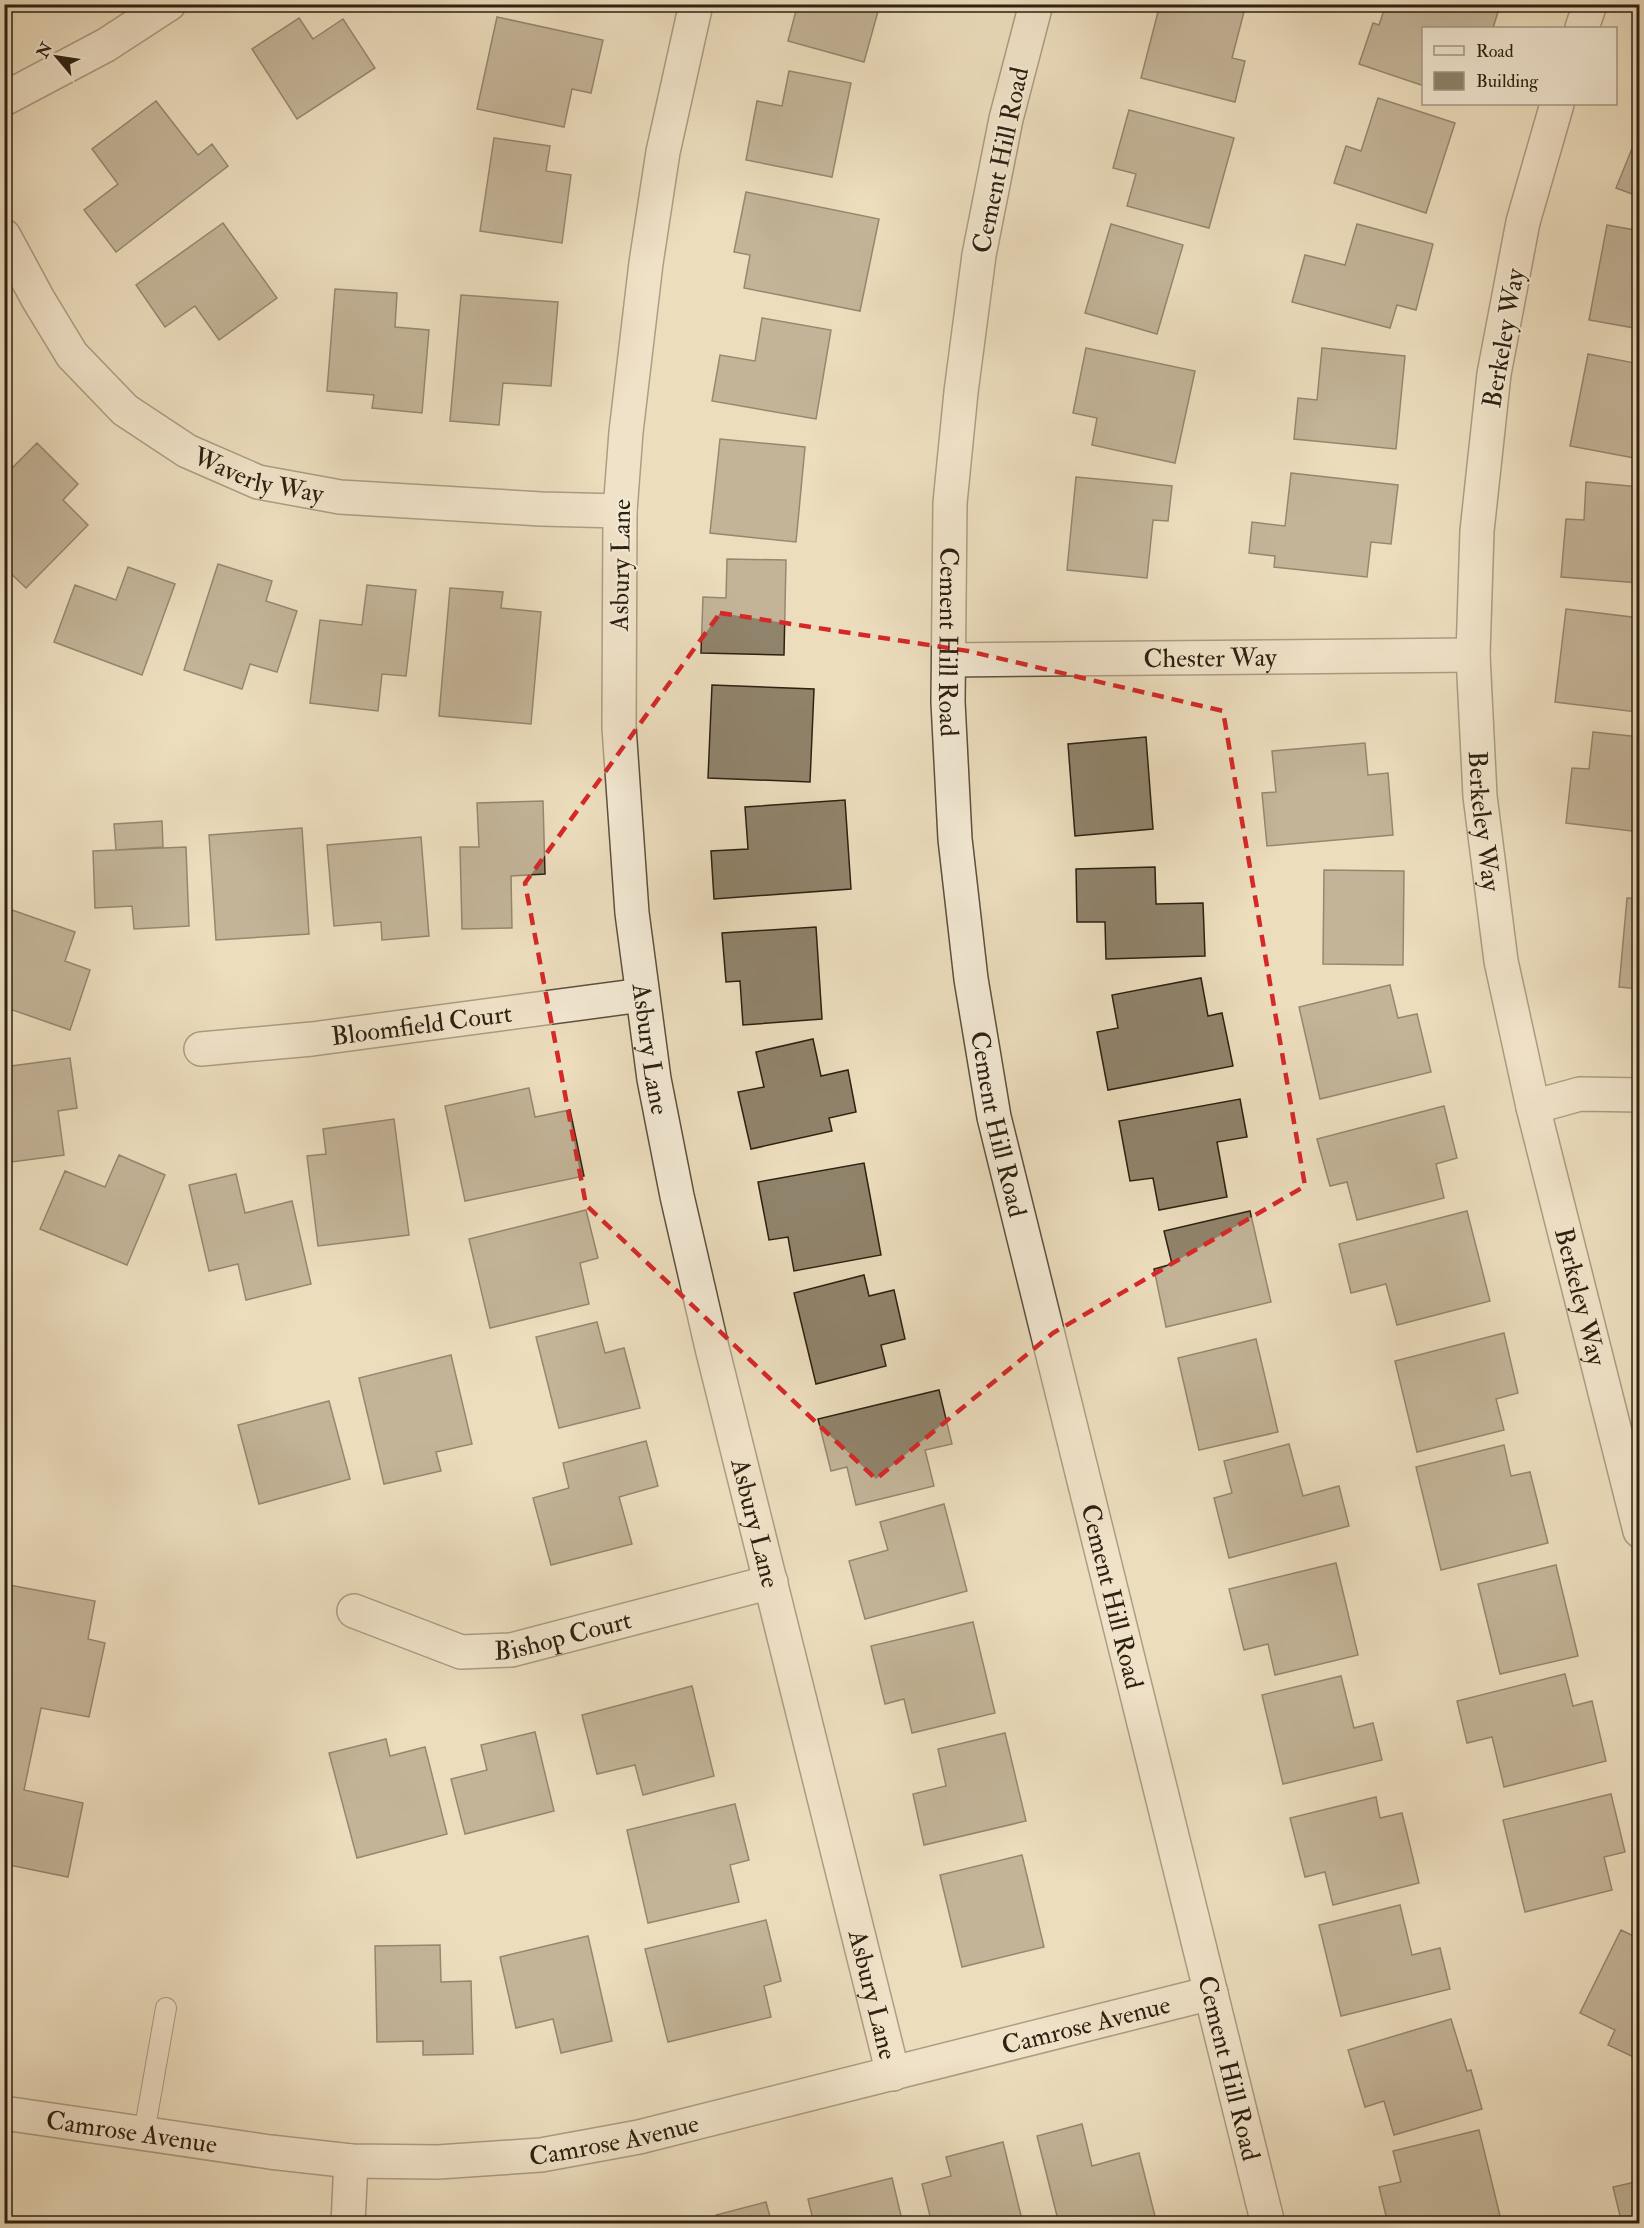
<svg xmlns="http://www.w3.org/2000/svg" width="1644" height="2228" font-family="'IM FELL Double Pica',serif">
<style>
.building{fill:#90836b;stroke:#2d2112;stroke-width:1.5}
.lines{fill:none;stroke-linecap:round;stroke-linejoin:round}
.service-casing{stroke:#5d503d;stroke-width:22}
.minor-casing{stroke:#5d503d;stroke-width:36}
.tertiary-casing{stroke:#5d503d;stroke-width:36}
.service{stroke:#f3e9d4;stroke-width:20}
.minor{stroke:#f3e9d4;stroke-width:33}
.tertiary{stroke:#f3e9d4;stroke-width:33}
.marked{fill:none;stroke:#d62828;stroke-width:4.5;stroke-dasharray:12 8;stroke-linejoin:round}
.labels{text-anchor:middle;stroke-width:4.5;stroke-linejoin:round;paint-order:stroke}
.street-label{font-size:26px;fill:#2d2112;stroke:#f3e9d4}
</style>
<rect width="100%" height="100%" fill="#ecddbd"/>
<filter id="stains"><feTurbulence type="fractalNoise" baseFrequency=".00333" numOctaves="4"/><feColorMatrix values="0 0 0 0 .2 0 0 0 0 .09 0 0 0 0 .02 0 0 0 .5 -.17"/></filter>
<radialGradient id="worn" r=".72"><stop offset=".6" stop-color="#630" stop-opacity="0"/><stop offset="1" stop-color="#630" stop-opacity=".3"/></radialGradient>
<!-- building -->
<path class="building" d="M 785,4 L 880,4 L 864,62 L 788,41 L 797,7 Z
M 1160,4 L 1229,4 L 1245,8 L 1232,58 L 1245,61 L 1235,102 L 1141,78 Z
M 1386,4 L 1477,4 L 1498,12 L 1493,28 L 1424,28 L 1424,86 L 1359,64 L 1373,23 L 1379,25 Z
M 497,17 L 603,40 L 591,93 L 572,89 L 564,127 L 477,109 Z
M 299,18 L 313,39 L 343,19 L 375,68 L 297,119 L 252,49 Z
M 789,71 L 851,83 L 832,177 L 746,160 L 757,101 L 782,106 Z
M 1378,98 L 1455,123 L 1426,213 L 1334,183 L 1346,146 L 1361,151 Z
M 156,101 L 198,155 L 212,144 L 228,166 L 116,252 L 84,210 L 118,184 L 92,149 Z
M 1129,110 L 1234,138 L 1209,228 L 1127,206 L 1136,174 L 1113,168 Z
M 1640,129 L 1640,197 L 1616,188 Z
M 494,138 L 550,146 L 546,171 L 571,175 L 562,243 L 480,231 Z
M 746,192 L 879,219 L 860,311 L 744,288 L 750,255 L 734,252 Z
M 223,223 L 277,298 L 219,340 L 195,306 L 165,327 L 136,285 Z
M 1111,224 L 1183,245 L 1157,334 L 1085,313 Z
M 1357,224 L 1433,244 L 1416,310 L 1397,305 L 1390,328 L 1292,302 L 1305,255 L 1345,265 Z
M 1607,225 L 1640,231 L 1640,329 L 1589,320 Z
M 335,289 L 397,293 L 395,327 L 429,330 L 422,413 L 372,408 L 374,395 L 327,391 Z
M 461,295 L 558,302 L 551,386 L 503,383 L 499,425 L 450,421 Z
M 762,318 L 831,330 L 816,419 L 712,401 L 720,355 L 755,361 Z
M 1086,348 L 1195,371 L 1175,463 L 1092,445 L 1097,418 L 1073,413 Z
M 1322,348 L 1405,356 L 1396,449 L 1294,439 L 1298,398 L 1317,400 Z
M 1588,354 L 1640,364 L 1640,459 L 1570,446 Z
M 720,439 L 805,447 L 796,542 L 710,533 Z
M 37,443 L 78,484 L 63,500 L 88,525 L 26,588 L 4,567 L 4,476 Z
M 1291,473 L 1398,485 L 1391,544 L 1371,542 L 1367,577 L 1274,567 L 1275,556 L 1249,553 L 1252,522 L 1285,526 Z
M 1076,477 L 1172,486 L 1168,521 L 1153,520 L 1147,578 L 1067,570 Z
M 1586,482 L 1640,487 L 1640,583 L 1561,577 L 1566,519 L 1584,520 Z
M 727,559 L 786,560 L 784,655 L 701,653 L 703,597 L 726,598 Z
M 218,564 L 272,581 L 266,601 L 297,611 L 277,672 L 250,664 L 242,689 L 184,670 Z
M 128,567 L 175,584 L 142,675 L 54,642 L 75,585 L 116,600 Z
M 367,585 L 416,590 L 406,676 L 382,674 L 378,711 L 310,703 L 320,620 L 362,625 Z
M 450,588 L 503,592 L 501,608 L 541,612 L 531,724 L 439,716 Z
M 1566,609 L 1640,618 L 1640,693 L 1637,712 L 1555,702 Z
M 712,685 L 814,689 L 810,782 L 708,778 Z
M 1593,732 L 1640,737 L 1640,832 L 1566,823 L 1572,768 L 1589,769 Z
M 1146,737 L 1153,829 L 1075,836 L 1068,744 Z
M 1365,743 L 1368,775 L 1388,773 L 1393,835 L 1267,846 L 1262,793 L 1276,792 L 1272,751 Z
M 845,800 L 851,889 L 714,899 L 711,851 L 748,849 L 745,807 Z
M 543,801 L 545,874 L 511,876 L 512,928 L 462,929 L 460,847 L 479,847 L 477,803 Z
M 162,821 L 163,847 L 116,850 L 114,824 Z
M 302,828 L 309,934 L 216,940 L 209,835 Z
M 421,837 L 429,936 L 382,940 L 381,922 L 334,926 L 327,845 Z
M 186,847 L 189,926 L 134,929 L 132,906 L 95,908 L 93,851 Z
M 1155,867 L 1156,904 L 1203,903 L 1205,956 L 1106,959 L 1105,922 L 1077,922 L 1076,869 Z
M 1324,870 L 1404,871 L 1403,965 L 1323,964 Z
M 1627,898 L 1640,899 L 1640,989 L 1619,987 Z
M 12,910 L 75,932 L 65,961 L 90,970 L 70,1030 L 4,1007 L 4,932 Z
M 816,927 L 822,1019 L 743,1025 L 740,981 L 726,982 L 722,933 Z
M 1201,978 L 1208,1016 L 1222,1013 L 1233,1066 L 1108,1090 L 1097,1032 L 1118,1028 L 1112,995 Z
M 1390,985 L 1398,1018 L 1417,1014 L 1431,1072 L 1320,1099 L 1299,1007 Z
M 813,1039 L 821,1076 L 848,1070 L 856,1112 L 829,1118 L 832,1131 L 751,1149 L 738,1092 L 764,1087 L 756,1052 Z
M 70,1058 L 77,1108 L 58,1111 L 64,1155 L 4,1163 L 4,1067 Z
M 529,1088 L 535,1117 L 570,1110 L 584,1176 L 465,1201 L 445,1106 Z
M 1240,1099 L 1247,1137 L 1217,1142 L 1227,1197 L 1159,1210 L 1153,1178 L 1130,1181 L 1119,1121 Z
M 1444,1106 L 1457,1158 L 1436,1164 L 1444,1198 L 1357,1220 L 1347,1182 L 1330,1186 L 1317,1139 Z
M 394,1119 L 409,1235 L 318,1246 L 307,1156 L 326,1154 L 323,1129 Z
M 119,1155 L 165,1175 L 127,1265 L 40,1229 L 65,1171 L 105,1187 Z
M 864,1163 L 881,1255 L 794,1271 L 788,1237 L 769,1240 L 758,1182 Z
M 236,1174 L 245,1213 L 292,1201 L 311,1284 L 246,1300 L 238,1264 L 209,1271 L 189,1185 Z
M 586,1210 L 598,1258 L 580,1263 L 589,1304 L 490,1328 L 469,1239 Z
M 1250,1211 L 1271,1302 L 1166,1327 L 1154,1269 L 1172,1264 L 1164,1231 Z
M 1467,1211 L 1490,1301 L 1397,1325 L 1386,1284 L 1351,1293 L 1339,1244 Z
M 864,1275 L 869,1296 L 894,1290 L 905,1339 L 881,1345 L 886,1366 L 816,1384 L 794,1293 Z
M 597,1322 L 605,1353 L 624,1348 L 640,1408 L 559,1428 L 536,1337 Z
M 1504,1333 L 1518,1393 L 1496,1399 L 1504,1430 L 1417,1452 L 1395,1361 Z
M 1256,1339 L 1278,1432 L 1199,1450 L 1178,1358 Z
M 451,1355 L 472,1444 L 436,1452 L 441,1471 L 384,1484 L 359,1378 Z
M 939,1390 L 952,1444 L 925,1450 L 934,1486 L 856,1505 L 847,1467 L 831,1471 L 818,1419 Z
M 329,1401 L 350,1479 L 259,1504 L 238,1425 Z
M 646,1441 L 658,1486 L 619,1497 L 632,1544 L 551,1565 L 533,1498 L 569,1488 L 563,1463 Z
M 1289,1444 L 1303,1496 L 1339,1486 L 1349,1526 L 1229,1558 L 1214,1498 L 1232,1493 L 1224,1461 Z
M 1504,1445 L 1511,1476 L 1530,1472 L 1548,1543 L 1441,1570 L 1416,1467 Z
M 944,1504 L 967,1591 L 865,1619 L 849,1561 L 888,1550 L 880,1522 Z
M 1336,1563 L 1358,1655 L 1275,1675 L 1268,1644 L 1244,1650 L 1229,1589 Z
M 1556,1565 L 1578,1656 L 1500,1674 L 1478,1584 Z
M 4,1584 L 95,1601 L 88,1639 L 105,1643 L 89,1717 L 41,1708 L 24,1790 L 83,1803 L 68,1877 L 4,1864 Z
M 973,1622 L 995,1713 L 912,1733 L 904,1699 L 885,1704 L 871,1646 Z
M 1565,1674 L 1573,1706 L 1592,1701 L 1606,1761 L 1504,1787 L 1492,1737 L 1467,1743 L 1457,1701 Z
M 1341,1676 L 1354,1728 L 1373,1723 L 1382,1760 L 1283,1784 L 1262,1695 Z
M 692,1686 L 714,1776 L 643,1795 L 635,1765 L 597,1774 L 582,1715 Z
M 535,1732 L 554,1811 L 465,1834 L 451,1779 L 487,1770 L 481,1745 Z
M 1005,1733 L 1026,1821 L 924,1845 L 913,1794 L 946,1786 L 938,1749 Z
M 386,1739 L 390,1756 L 425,1747 L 447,1834 L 357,1858 L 329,1753 Z
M 1611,1794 L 1625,1852 L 1604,1857 L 1612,1890 L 1525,1912 L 1503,1820 Z
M 1376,1797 L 1380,1818 L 1402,1813 L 1419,1883 L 1333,1905 L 1325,1872 L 1305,1877 L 1290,1818 Z
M 735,1804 L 749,1860 L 730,1865 L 739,1902 L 648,1923 L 627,1830 Z
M 1022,1855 L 1044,1947 L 962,1967 L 940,1875 Z
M 1400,1905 L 1412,1955 L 1440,1948 L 1450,1989 L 1341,2016 L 1319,1925 Z
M 766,1920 L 781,1981 L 764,1986 L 771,2017 L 668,2042 L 645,1949 Z
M 1621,1930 L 1640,1939 L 1640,2060 L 1608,2045 L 1615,2030 L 1580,2013 Z
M 588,1936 L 612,2041 L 561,2053 L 553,2019 L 516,2028 L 500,1957 Z
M 440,1945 L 441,1982 L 471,1981 L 473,2054 L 423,2055 L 423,2041 L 377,2042 L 375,1946 Z
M 1451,2019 L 1467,2071 L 1471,2070 L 1482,2109 L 1394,2135 L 1384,2101 L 1365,2107 L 1348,2050 Z
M 1082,2124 L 1092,2166 L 1139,2153 L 1157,2224 L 1059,2224 L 1037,2136 Z
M 1479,2130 L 1501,2220 L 1487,2224 L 1388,2224 L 1379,2187 L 1401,2182 L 1393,2151 Z
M 1003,2142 L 1023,2224 L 932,2224 L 922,2184 L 951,2176 L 946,2157 Z
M 892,2178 L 903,2224 L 814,2224 L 808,2199 Z
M 1640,2181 L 1640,2224 L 1622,2224 L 1613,2187 Z
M 766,2202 L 772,2224 L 718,2224 L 716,2215 Z"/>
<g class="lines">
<defs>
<path id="service" d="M 144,2133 L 166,2008"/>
<g id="minor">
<path id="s1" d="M 696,4 L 663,152 L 646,263 L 626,432 L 620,511 L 619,727 L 632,913 L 654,1079 L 677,1196 L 712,1348 L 893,2074"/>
<path d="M 1582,28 L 1590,4"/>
<path d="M 4,99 L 106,45 L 169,4"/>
<path id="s2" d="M 1557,104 L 1523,222 L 1494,374 L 1477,531 L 1473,655 L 1480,796 L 1501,961 L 1533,1107 L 1640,1531"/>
<path id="s3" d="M 4,236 L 38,299 L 72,355 L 125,410 L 187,451 L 258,482 L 340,497 L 541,509 L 620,511"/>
<path id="s4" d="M 949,660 L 1473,655"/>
<path id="s5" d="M 201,1049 L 312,1039 L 642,995"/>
<path d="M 1533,1107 L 1580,1094 L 1640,1095"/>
<path id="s6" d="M 354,1611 L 461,1652 L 511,1650 L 771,1582"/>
<path id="s7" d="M 4,2113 L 270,2152 L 351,2161 L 438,2162 L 541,2155 L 639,2137 L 1211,1993"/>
<path d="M 348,2224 L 351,2161"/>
</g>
<g id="tertiary">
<path id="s8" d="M 1036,4 L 1006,119 L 979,255 L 961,392 L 950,503 L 948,702 L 955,839 L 971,979 L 994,1117 L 1268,2224"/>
</g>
</defs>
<!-- service casing -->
<use href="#service" class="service-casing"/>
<!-- minor casing -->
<use href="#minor" class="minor-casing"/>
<!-- tertiary casing -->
<use href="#tertiary" class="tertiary-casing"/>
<!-- service -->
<use href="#service" class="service"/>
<!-- minor -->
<use href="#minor" class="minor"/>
<!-- tertiary -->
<use href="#tertiary" class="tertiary"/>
</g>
<!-- marked area -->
<path d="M0 0H1644V2228H0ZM 720,613 L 968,651 L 1223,711 L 1305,1186 L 1053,1333 L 876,1479 L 586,1205 L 525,883 Z" fill="#ecddbd" fill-opacity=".55" fill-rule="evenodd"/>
<path class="marked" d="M 720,613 L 968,651 L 1223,711 L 1305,1186 L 1053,1333 L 876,1479 L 586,1205 L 525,883 Z"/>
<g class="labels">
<!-- street labels -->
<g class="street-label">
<text transform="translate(1000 160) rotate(-78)" y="9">Cement Hill Road</text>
<text transform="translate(1503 338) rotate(-80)" y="9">Berkeley Way</text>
<text dy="9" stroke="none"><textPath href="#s3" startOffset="364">Waverly Way</textPath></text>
<text transform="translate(620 565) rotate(-89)" y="9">Asbury Lane</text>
<text dy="9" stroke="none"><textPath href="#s8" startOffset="646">Cement Hill Road</textPath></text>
<text dy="9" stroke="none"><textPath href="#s4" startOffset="261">Chester Way</textPath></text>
<text dy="9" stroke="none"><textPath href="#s2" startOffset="726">Berkeley Way</textPath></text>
<text dy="9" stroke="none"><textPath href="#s5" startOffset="222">Bloomfield Court</textPath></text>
<text dy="9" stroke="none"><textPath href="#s1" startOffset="1053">Asbury Lane</textPath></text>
<text dy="9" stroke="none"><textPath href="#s8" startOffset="1132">Cement Hill Road</textPath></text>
<text dy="9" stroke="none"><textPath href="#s2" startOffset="1212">Berkeley Way</textPath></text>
<text dy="9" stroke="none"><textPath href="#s1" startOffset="1539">Asbury Lane</textPath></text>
<text dy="9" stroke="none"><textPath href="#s8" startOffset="1618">Cement Hill Road</textPath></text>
<text dy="9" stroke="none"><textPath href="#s6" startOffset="218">Bishop Court</textPath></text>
<text dy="9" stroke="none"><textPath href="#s1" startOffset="2025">Asbury Lane</textPath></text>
<text dy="9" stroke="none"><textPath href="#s7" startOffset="1101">Camrose Avenue</textPath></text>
<text dy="9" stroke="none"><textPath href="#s8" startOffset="2104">Cement Hill Road</textPath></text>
<text dy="9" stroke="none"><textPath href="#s7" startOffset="129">Camrose Avenue</textPath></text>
<text dy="9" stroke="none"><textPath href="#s7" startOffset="615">Camrose Avenue</textPath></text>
</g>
</g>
<!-- margin -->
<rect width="1644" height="2228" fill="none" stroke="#ecddbd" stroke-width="24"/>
<rect x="6" y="6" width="1632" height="2216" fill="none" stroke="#2d2112" stroke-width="3"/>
<rect x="12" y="12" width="1620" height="2204" fill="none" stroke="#2d2112" stroke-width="1.5"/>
<!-- legend -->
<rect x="1422" y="27" width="195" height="78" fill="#f3e9d4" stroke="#a49986" stroke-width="1.5"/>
<rect x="1434" y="46" width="30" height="9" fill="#f3e9d4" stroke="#a49986" stroke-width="1.5"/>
<text x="1476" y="57" font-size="18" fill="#2d2112">Road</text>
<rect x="1434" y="72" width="30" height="18" fill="#90836b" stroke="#a49986" stroke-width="1.5"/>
<text x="1476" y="87" font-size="18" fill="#2d2112">Building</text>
<!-- north arrow -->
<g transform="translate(57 57) rotate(299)" stroke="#f3e9d4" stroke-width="4.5" paint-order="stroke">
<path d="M0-4.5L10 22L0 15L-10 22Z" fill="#2d2112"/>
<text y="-9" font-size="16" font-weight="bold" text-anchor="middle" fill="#2d2112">N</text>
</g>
<rect width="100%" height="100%" filter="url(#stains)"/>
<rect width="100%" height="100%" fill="url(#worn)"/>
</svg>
